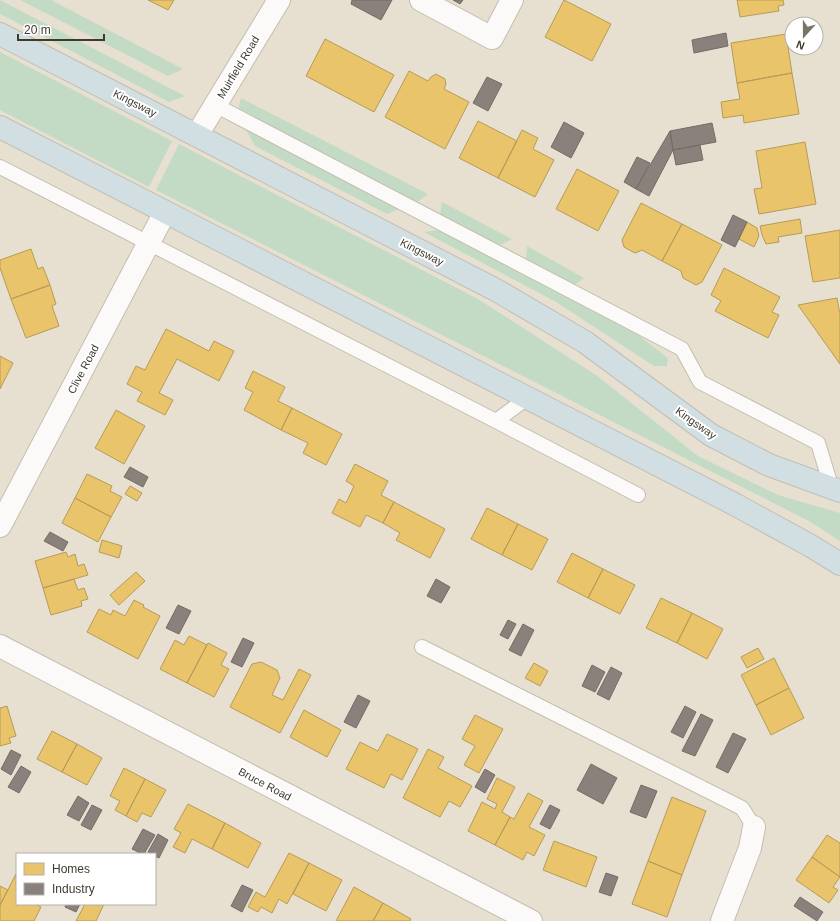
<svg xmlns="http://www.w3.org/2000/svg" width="840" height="921" font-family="Arial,sans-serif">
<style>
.green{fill:#c3dbc4}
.homes{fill:#e9c46a;stroke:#b69b58}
.industry{fill:#8a817c;stroke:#746c65}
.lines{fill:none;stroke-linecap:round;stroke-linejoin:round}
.service-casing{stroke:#c4beb1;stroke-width:16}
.minor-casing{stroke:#c4beb1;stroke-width:24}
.trunk-casing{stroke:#c1beb5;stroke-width:24}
.service{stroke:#fbfaf8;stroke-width:14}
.minor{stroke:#fbfaf8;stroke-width:22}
.trunk{stroke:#d2dfe2;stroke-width:22}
.labels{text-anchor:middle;stroke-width:4;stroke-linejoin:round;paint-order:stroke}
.street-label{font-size:11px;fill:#3f3a2e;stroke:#fff}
</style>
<rect width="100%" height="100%" fill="#e7e0d0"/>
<!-- green -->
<path class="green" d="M 0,0 L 185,96 L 169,102 L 0,14 Z
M 20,0 L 51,0 L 183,69 L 168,76 Z
M 0,52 L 172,141 L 149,187 L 0,110 Z
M 241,98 L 428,194 L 416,203 L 238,110 Z
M 245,128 L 400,209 L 387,214 L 255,146 Z
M 179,144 L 478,299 L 596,375 L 698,456 L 778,495 L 840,513 L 840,541 L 809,521 L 156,190 Z
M 442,202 L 512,239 L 498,246 L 440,215 Z
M 440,230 L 633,331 L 668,358 L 667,366 L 654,366 L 556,302 L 424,232 Z
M 527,246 L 584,278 L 575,285 L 526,260 Z"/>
<!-- homes -->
<path class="homes" d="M 148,0 L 174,0 L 168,10 Z
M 564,0 L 611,24 L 592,61 L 545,37 Z
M 737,0 L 783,0 L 784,5 L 778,6 L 779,11 L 740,17 Z
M 786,34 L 792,73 L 737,83 L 731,43 Z
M 325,39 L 394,75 L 374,112 L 306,76 Z
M 409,71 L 428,81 L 431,77 L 436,74 L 445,79 L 446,84 L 444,89 L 469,102 L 445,149 L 385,117 Z
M 792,73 L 799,114 L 744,123 L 743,115 L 723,118 L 721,102 L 740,99 L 737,83 Z
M 478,121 L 517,141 L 498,178 L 459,158 Z
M 522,130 L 538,138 L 533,149 L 554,160 L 535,197 L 498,178 Z
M 805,142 L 816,204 L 759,214 L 754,189 L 762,188 L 756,151 Z
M 577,169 L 619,191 L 598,231 L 556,209 Z
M 641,203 L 682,224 L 662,261 L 642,250 L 635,253 L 624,247 L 622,240 Z
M 800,219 L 802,233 L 778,237 L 779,242 L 766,244 L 762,235 L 760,226 Z
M 747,222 L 757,228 L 759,236 L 754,247 L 739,239 Z
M 682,224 L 722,245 L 702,282 L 696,285 L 683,278 L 681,271 L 662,261 Z
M 840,230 L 840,278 L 813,282 L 805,236 Z
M 31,249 L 38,269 L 43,267 L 50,285 L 11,299 L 0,268 L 0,260 Z
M 724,268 L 780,297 L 772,312 L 779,315 L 768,338 L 715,311 L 721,301 L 711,295 Z
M 50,285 L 56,304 L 52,306 L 59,326 L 26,338 L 11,299 Z
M 837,298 L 840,314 L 840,364 L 798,305 Z
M 166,329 L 209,351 L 214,341 L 234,351 L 219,381 L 177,359 L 159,393 L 173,400 L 165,415 L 137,401 L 142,392 L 127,384 L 136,366 L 145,370 Z
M 0,356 L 13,363 L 0,389 Z
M 253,371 L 285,387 L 278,401 L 292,408 L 281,430 L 244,410 L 253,392 L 245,388 Z
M 292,408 L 342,434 L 326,465 L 303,453 L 308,443 L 281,430 Z
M 116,410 L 145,426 L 124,464 L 95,448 Z
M 355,464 L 388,481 L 381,495 L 394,502 L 383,523 L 366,515 L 360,527 L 332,513 L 339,499 L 346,503 L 354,486 L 346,481 Z
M 87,474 L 112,486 L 110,491 L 122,497 L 111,517 L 75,498 Z
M 130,486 L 142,493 L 137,501 L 125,494 Z
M 75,498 L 111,517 L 98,542 L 62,523 Z
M 394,502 L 445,529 L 430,558 L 396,540 L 400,533 L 383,523 Z
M 487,508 L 518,524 L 502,555 L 471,539 Z
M 518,524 L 548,539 L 532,570 L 502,555 Z
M 102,540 L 122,546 L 119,558 L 99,552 Z
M 66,552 L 68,557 L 75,554 L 78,566 L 84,564 L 88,575 L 43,588 L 35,561 Z
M 572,553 L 603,569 L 588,598 L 557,582 Z
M 603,569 L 635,585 L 620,614 L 588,598 Z
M 136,572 L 145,581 L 119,605 L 110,595 Z
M 74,579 L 78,590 L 84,588 L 88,599 L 81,601 L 82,606 L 51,615 L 43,588 Z
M 661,598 L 692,613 L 677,643 L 646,628 Z
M 134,600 L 144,605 L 143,607 L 160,616 L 138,659 L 87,632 L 99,609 L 111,615 L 113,610 L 125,616 Z
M 692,613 L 723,629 L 707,659 L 677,643 Z
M 189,636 L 207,645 L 187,683 L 160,669 L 175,640 L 184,645 Z
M 208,643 L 227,653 L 221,665 L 229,669 L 214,697 L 187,683 Z
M 758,648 L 764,659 L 747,668 L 741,657 Z
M 774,658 L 789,688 L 756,705 L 741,675 Z
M 261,662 L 277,670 L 280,678 L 272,695 L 283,700 L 299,669 L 311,675 L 280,733 L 230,707 L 252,664 Z
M 534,663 L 548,671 L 540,686 L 525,678 Z
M 789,688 L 804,718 L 771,735 L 756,705 Z
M 7,706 L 16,736 L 9,738 L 11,743 L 0,746 L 0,708 Z
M 304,710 L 341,730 L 327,757 L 290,737 Z
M 475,715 L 503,729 L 479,773 L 464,765 L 475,746 L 462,739 Z
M 52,731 L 77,744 L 62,772 L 37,759 Z
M 387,734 L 418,749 L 402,780 L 391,774 L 384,788 L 346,769 L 360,742 L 378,751 Z
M 77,744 L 102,758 L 87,785 L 62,772 Z
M 428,749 L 444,757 L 438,768 L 472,786 L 460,807 L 449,801 L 440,817 L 403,798 Z
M 124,768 L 145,779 L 126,816 L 115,810 L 120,801 L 110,796 Z
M 497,778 L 515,787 L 502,812 L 510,817 L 495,845 L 468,831 L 482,802 L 495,809 L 497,804 L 487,799 Z
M 145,779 L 166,790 L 151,817 L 142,813 L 137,822 L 126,816 Z
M 528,793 L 543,801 L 529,827 L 545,835 L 534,856 L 527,852 L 523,860 L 495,845 L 510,817 L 514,819 Z
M 672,797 L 706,811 L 682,875 L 648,861 Z
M 188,804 L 225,823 L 212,849 L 192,839 L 185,853 L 173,847 L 181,833 L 174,829 Z
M 225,823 L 261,843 L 248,868 L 212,849 Z
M 827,835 L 840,843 L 840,877 L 812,857 Z
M 554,841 L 597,857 L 586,887 L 543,870 Z
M 289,853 L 309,863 L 287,904 L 279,899 L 272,913 L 261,907 L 258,912 L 248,907 L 256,892 L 265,897 Z
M 812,857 L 840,877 L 833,887 L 838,890 L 829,903 L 796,880 Z
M 648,861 L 682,875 L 667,917 L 632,904 Z
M 309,863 L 342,880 L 326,911 L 293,894 Z
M 16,874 L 17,904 L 35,904 L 41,907 L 34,921 L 0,921 L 0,905 Z
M 0,886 L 8,890 L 0,905 Z
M 354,887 L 383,903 L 373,921 L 336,921 Z
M 383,903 L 411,919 L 410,921 L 373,921 Z
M 85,904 L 104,904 L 96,921 L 76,921 Z"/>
<!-- industry -->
<path class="industry" d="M 352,0 L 392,0 L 381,20 L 351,4 Z
M 453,0 L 463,0 L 460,4 Z
M 726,33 L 728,46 L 694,53 L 692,40 Z
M 487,77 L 502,84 L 488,111 L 473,103 Z
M 564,122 L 584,133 L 571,158 L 551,147 Z
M 712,123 L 716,142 L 673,150 L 670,131 Z
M 670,131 L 673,150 L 649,196 L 636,189 Z
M 700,145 L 703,160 L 676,165 L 673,150 Z
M 637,157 L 650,163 L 636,189 L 624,182 Z
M 733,215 L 747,222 L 735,247 L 721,240 Z
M 130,467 L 148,477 L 143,487 L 124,477 Z
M 50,532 L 68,542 L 63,551 L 44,541 Z
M 436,579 L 450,587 L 441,603 L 427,596 Z
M 178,605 L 191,611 L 179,634 L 166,628 Z
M 508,620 L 516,624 L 508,639 L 500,635 Z
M 523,624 L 534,630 L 521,656 L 509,650 Z
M 243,638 L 254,643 L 242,667 L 231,662 Z
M 592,665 L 605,672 L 595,692 L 582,686 Z
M 611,667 L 622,673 L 609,700 L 597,694 Z
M 358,695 L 370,701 L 356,728 L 344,722 Z
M 685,706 L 696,712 L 683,738 L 671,732 Z
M 701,714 L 713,720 L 695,756 L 682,751 Z
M 733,733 L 746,739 L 728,773 L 716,767 Z
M 11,750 L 21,755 L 11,775 L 1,769 Z
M 591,764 L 617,778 L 603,804 L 577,790 Z
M 21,766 L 31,772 L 19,793 L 8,787 Z
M 485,769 L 495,775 L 485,793 L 475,787 Z
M 641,785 L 657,791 L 646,818 L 630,812 Z
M 78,796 L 89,803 L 79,821 L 67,815 Z
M 92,805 L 102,810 L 91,830 L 81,825 Z
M 550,805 L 560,810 L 550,829 L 540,824 Z
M 143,829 L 155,835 L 144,854 L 142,854 L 132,849 Z
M 158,834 L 168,840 L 159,858 L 155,856 L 155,854 L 148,852 Z
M 606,873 L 618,877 L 611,896 L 599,892 Z
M 242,885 L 253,890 L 242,912 L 231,906 Z
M 800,897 L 823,912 L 817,921 L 794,906 Z
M 66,904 L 80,904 L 76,912 L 65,907 Z"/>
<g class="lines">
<defs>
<path id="service" d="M 215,105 L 682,349 L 700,382 L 818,443 L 832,489
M 0,167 L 496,421 L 527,398
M 496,421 L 638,495
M 422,647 L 742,808 L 754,827"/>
<path id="minor" d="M 421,0 L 492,38 L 512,0
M 197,135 L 279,0
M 0,526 L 165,212
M 0,646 L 531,921
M 722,921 L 750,848 L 754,827"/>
<path id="trunk" d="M 0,34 L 496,290 L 585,342 L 711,435 L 769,465 L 840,491
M 0,127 L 736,505 L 811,546 L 840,564"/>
</defs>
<!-- service casing -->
<use href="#service" class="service-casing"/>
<!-- minor casing -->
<use href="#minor" class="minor-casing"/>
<!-- trunk casing -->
<use href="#trunk" class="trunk-casing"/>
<!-- service -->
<use href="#service" class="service"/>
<!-- minor -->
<use href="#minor" class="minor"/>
<!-- trunk -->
<use href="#trunk" class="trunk"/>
</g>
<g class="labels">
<!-- street labels -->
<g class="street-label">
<text transform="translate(238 67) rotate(-59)" y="4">Muirfield Road</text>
<text transform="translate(135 103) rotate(27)" y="4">Kingsway</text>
<text transform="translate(422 252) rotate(27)" y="4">Kingsway</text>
<text transform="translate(83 369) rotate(-62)" y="4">Clive Road</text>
<text transform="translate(696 423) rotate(35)" y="4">Kingsway</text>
<text transform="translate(265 784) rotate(28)" y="4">Bruce Road</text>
</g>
</g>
<!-- legend -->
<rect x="16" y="853" width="140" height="52" fill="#ffffff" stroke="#b2b0ab"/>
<rect x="24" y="863" width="20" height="12" fill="#e9c46a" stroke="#b2b0ab"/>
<text x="52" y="873" font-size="12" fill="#3f3a2e">Homes</text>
<rect x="24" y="883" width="20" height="12" fill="#8a817c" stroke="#b2b0ab"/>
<text x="52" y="893" font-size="12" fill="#3f3a2e">Industry</text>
<!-- north arrow -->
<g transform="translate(804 36) rotate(201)"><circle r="19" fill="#ffffff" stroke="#b2b0ab"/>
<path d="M0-3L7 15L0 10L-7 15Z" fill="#7a7467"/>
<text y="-6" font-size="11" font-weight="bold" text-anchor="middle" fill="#3f3a2e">N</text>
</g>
<!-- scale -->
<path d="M18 34v6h86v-6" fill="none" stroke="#3f3a2e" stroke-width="2"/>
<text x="24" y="34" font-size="12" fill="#3f3a2e" stroke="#ffffff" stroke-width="3" paint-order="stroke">20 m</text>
</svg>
